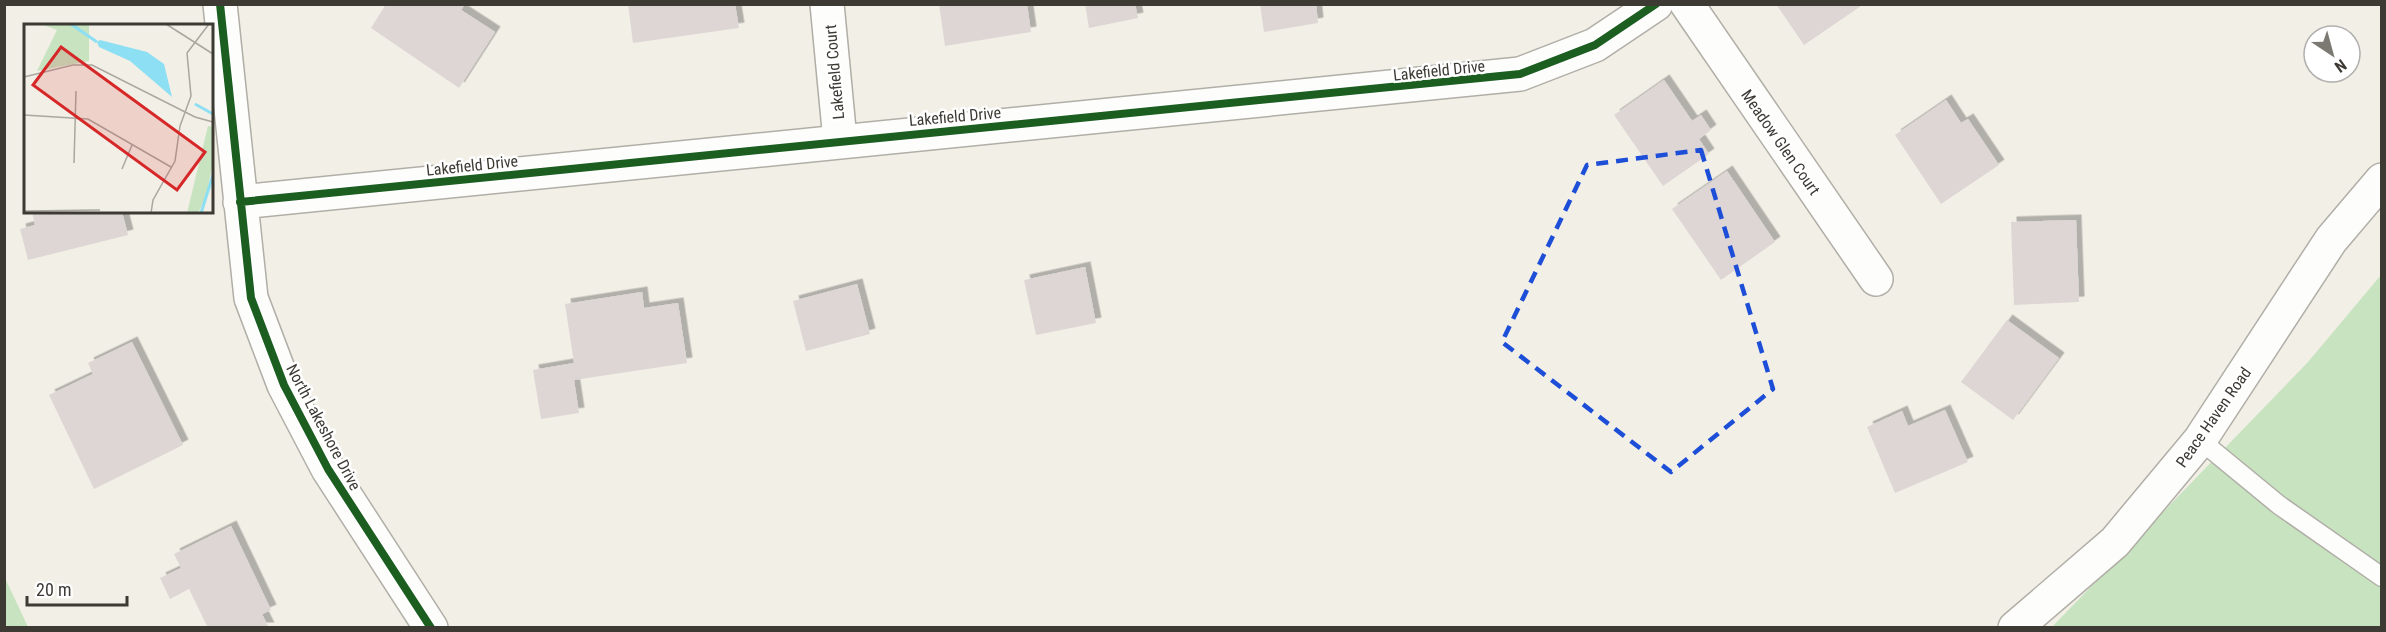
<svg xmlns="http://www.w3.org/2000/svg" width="2386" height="632" font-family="'Roboto Condensed',sans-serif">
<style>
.green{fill:#c7e3c0}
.building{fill:#ded6d5;filter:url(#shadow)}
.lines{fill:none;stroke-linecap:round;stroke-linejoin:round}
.lane-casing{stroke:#b1aea7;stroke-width:21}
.street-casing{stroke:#b1aea7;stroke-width:36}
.secondary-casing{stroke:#b1aea7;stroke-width:36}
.lane{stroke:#fdfdfb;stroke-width:18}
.street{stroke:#fdfdfb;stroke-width:33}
.secondary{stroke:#fdfdfb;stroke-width:33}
.cycleway-casing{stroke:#fff;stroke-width:11}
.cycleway{stroke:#1b5e20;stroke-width:8}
.marked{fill:none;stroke:#1d4ed8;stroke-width:4.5;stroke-dasharray:12 8;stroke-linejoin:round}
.labels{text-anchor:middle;stroke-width:5;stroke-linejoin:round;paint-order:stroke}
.street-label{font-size:16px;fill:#3d3a34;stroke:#fff}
.inset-river{fill:none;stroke:#8ddff4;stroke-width:3}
.inset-road{fill:none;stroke:#aaa79f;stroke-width:1.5}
.view{fill:#d62828;fill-opacity:0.15;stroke:#d62828;stroke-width:3}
.inset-edge{fill:none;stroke:#3d3a34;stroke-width:3}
</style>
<defs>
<filter id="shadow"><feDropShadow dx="5.5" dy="-5.5" stdDeviation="0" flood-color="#0004"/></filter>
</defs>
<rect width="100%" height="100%" fill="#f2efe6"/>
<!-- green -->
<path class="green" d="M 2381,275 L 2381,627 L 2051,628 L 2308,362 Z
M 5,578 L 28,627 L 5,627 Z"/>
<!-- building -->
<path class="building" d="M 386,4 L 465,4 L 461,10 L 495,32 L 459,88 L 371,28 Z
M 628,4 L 735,4 L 739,28 L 633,43 Z
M 939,4 L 1027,4 L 1031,32 L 945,46 Z
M 1085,4 L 1135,4 L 1138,18 L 1089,28 Z
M 1260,4 L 1316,4 L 1318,23 L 1264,32 Z
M 1776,4 L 1864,4 L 1804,45 Z
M 1664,80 L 1692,121 L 1701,115 L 1711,130 L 1699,139 L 1709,154 L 1663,186 L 1614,115 Z
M 1946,100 L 1961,123 L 1968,119 L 1999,165 L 1941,204 L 1895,135 Z
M 1727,171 L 1775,242 L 1721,280 L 1672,209 Z
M 32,212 L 122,212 L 128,235 L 28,260 L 20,229 L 35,225 Z
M 2076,220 L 2079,302 L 2014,305 L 2011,222 Z
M 1085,267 L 1096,323 L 1036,335 L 1024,280 Z
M 857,284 L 870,334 L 806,351 L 793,301 Z
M 642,292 L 644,308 L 678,303 L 687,363 L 574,380 L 579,413 L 541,419 L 533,370 L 574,363 L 565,304 Z
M 2007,320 L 2059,358 L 2013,420 L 1961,382 Z
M 132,342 L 183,445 L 94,489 L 49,395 L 93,374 L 88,363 Z
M 1945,410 L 1968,462 L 1895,493 L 1867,427 L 1902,411 L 1908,426 Z
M 231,526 L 271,610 L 262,614 L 269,628 L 208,628 L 189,589 L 170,599 L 160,578 L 181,568 L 174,554 Z"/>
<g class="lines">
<defs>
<path id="lane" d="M 2200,440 L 2279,505 L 2382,577"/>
<path id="street" d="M 220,4 L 251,298 L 284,385 L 328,469 L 431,628
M 827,4 L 840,140
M 1687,4 L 1876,279
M 240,202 L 1520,74 L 1595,45 L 1656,4"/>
<path id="secondary" d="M 2015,628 L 2115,542 L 2200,440 L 2331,240 L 2382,180"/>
</defs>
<!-- lane casing -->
<use href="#lane" class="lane-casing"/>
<!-- street casing -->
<use href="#street" class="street-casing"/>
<!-- secondary casing -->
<use href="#secondary" class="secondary-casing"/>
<!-- lane -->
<use href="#lane" class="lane"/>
<!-- street -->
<use href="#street" class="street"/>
<!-- secondary -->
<use href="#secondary" class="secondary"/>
<defs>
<path id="cycleway" d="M 220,4 L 251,298 L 284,385 L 328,469 L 431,628
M 240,202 L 1520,74 L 1595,45 L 1656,4"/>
</defs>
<!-- cycleway casing -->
<use href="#cycleway" class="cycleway-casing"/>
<!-- cycleway -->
<use href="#cycleway" class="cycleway"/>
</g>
<!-- marked area -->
<path class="marked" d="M 1701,150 L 1773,389 L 1671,472 L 1502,342 L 1587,165 Z"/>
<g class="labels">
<!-- street labels -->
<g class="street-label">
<text transform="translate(1439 70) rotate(-6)" y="6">Lakefield Drive</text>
<text transform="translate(834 72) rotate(-95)" y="6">Lakefield Court</text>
<text transform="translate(955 116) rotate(-5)" y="6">Lakefield Drive</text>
<text transform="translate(1781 142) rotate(55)" y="6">Meadow Glen Court</text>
<text transform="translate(472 165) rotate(-6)" y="6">Lakefield Drive</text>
<text transform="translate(2213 417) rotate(-55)" y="6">Peace Haven Road</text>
<text transform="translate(324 427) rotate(62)" y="6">North Lakeshore Drive</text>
</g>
</g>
<!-- overview -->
<g transform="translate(24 24)">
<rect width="189" height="189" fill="#f2efe6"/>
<path d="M 17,0 L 65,0 L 65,37 L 13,47 L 33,6 ZM 184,102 L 189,103 L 189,138 L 182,173 L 174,189 L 163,189 Z" fill="#c7e3c0"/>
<path d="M 76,16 L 123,28 L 140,40 L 148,73 L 106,37 L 75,23 L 73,18 Z" fill="#8ddff4"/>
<path class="inset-river" d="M 47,0 L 73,18M 171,80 L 189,90M 177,189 L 189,151"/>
<path class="inset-road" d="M 142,0 L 189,30M 0,53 L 49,41 L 68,41 L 171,93 L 189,98M 0,91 L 64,95 L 147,143M 50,139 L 52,67M 98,145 L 108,121M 0,187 L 76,186M 127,189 L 129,176 L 151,137 L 156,102 L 167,72 L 163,29 L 185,0"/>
<path class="view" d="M 37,23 L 181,128 L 153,166 L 9,61 Z"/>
<rect width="189" height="189" class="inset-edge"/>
</g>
<!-- border -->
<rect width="2386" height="632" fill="none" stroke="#3d3a34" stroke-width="12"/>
<!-- north arrow -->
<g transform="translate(2332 54) rotate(144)"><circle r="28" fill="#ffffff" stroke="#b1b0ae" stroke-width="1.5"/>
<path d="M0-4.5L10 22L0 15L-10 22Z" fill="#7c7972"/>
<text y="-9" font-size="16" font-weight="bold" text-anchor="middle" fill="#3d3a34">N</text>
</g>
<!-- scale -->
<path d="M27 596v9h100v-9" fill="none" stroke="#3d3a34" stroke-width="3"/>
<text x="36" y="596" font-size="18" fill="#3d3a34" stroke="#ffffff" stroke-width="4.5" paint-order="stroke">20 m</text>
</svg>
